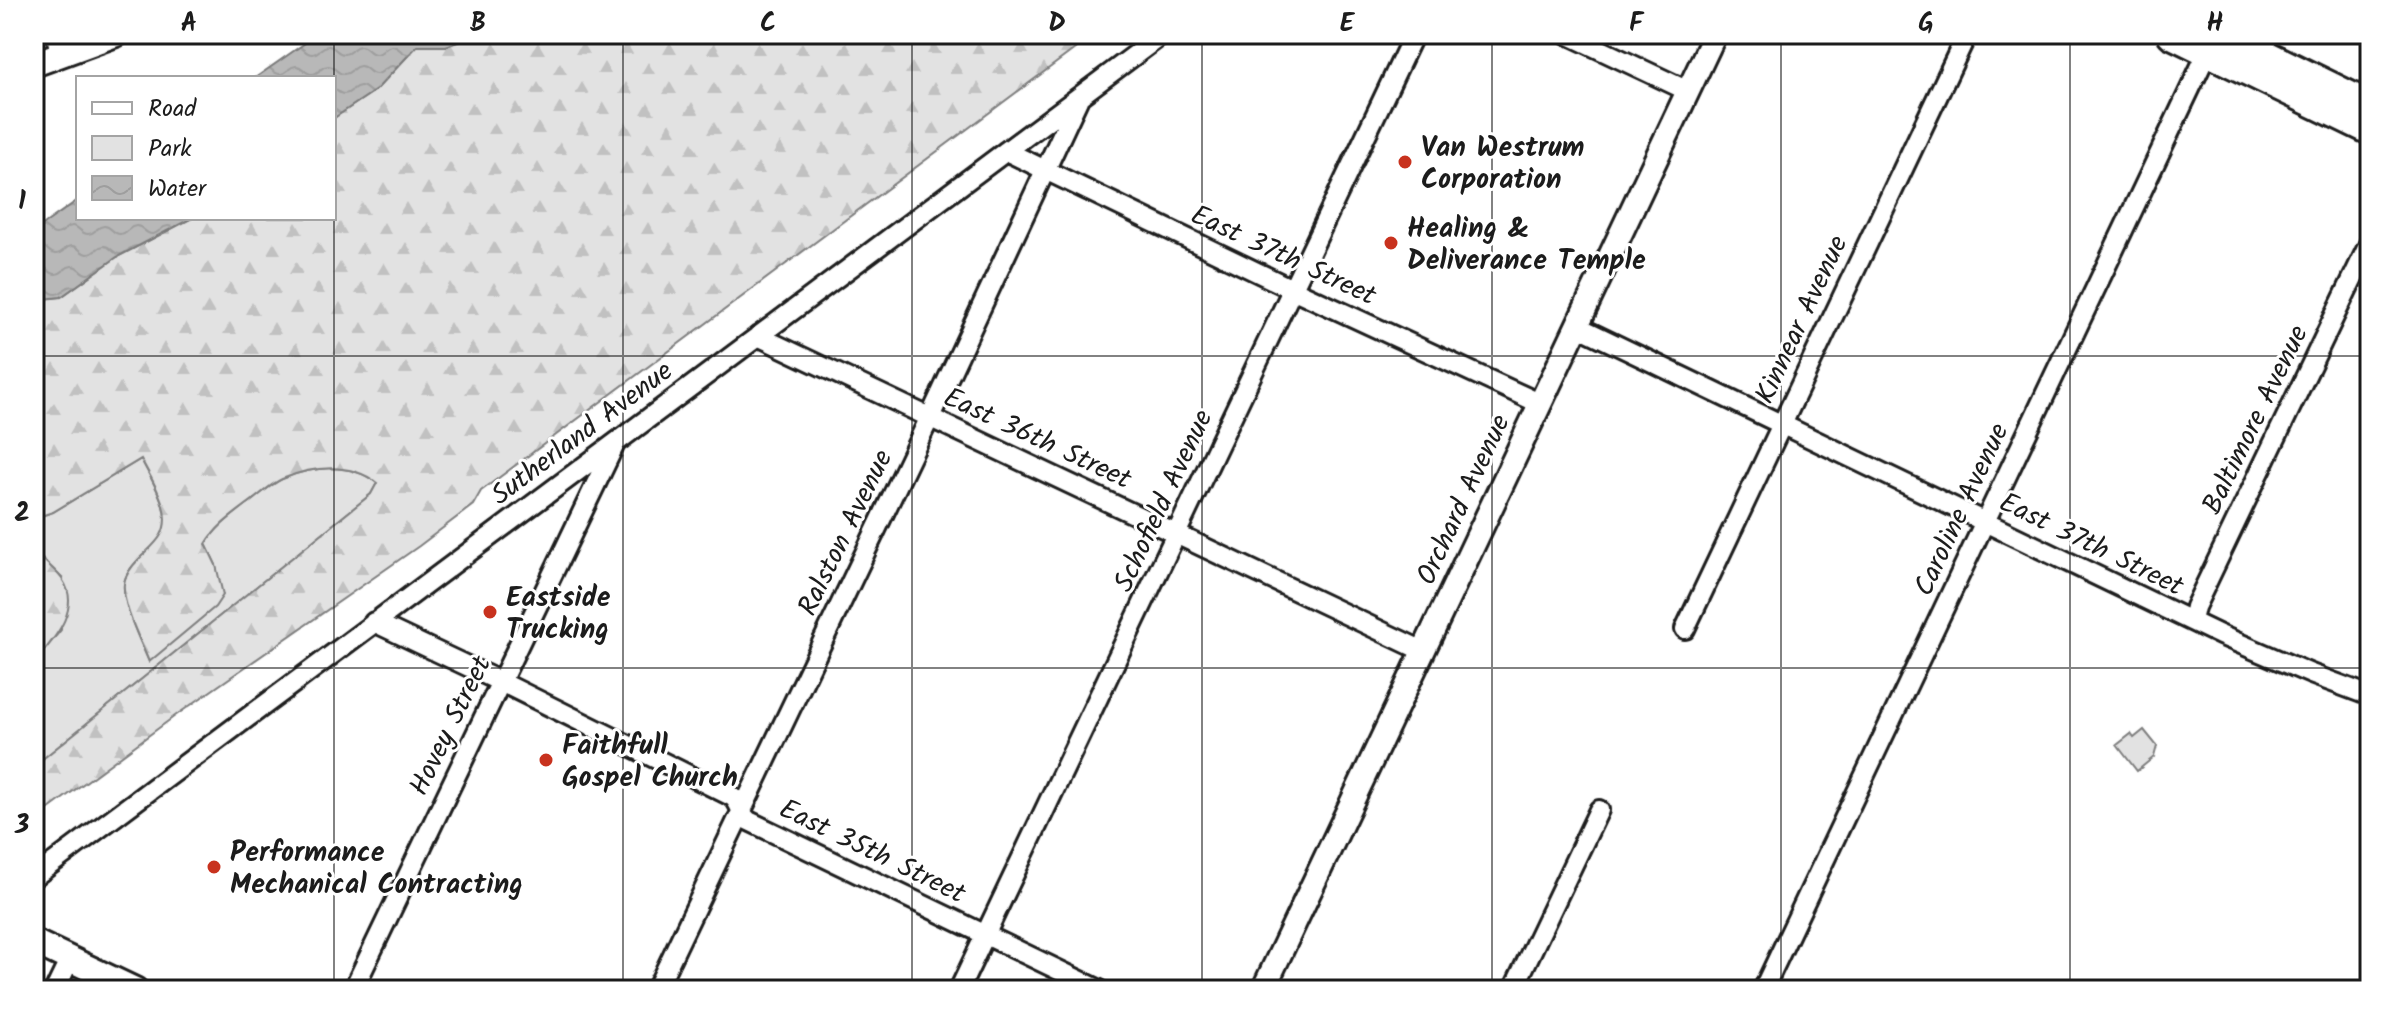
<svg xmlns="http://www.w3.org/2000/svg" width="2404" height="1024" font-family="Kalam,sans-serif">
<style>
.green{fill:#e2e2e2;stroke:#7f7f7f;stroke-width:2}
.forest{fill:url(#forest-firs);stroke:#7f7f7f;stroke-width:2}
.water{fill:url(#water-waves);stroke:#7a7a7a;stroke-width:2}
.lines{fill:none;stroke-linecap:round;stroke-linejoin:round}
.minor-casing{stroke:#1c1c1c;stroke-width:24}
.tertiary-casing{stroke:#1c1c1c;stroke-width:28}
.secondary-casing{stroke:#1c1c1c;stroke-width:30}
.primary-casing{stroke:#1c1c1c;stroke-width:34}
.minor{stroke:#fff;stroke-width:18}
.tertiary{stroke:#fff;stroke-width:22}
.secondary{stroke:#fff;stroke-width:24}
.primary{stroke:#fff;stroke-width:28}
.grid{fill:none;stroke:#1c1c1c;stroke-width:2;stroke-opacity:0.55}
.poi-dot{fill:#c8321e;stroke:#fff;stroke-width:3}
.labels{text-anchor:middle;stroke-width:6;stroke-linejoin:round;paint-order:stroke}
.poi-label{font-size:28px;font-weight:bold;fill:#1c1c1c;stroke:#fff;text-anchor:start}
.street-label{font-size:28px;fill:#1c1c1c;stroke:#fff}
.neatline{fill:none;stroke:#1c1c1c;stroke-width:3}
.grid-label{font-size:26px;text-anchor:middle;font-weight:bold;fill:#1c1c1c}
</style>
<defs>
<pattern id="forest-firs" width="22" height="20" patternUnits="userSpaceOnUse" patternTransform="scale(2)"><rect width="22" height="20" fill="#e2e2e2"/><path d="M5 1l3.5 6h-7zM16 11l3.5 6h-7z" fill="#c1c1c1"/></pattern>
<pattern id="water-waves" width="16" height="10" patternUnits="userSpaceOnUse" patternTransform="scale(2)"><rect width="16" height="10" fill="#b8b8b8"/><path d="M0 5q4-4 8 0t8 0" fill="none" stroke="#9e9e9e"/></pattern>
</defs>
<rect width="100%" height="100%" fill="#fff"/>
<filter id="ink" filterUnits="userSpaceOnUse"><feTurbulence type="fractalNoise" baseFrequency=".0125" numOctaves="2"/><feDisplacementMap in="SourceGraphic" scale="16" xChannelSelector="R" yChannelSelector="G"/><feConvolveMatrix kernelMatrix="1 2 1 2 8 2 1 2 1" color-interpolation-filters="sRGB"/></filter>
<g filter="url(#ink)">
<!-- green -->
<path class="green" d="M 141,459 C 151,480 174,512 162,535 C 156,544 148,551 140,558 C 133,565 125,574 124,584 C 122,604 141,643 149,662 L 216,565 L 206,544 C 216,527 231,517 246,505 C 258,497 269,485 282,479 C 312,466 351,462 377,483 L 371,494 L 34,766 L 34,663 L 61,630 L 63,579 L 34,552 L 34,518 L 53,512 Z
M 2144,730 L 2157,746 L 2154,757 L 2137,771 L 2117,745 L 2131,734 L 2134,738 Z"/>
<!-- forest -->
<path class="forest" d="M 480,34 L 1095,34 L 481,491 L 473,505 L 419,546 L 175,716 L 34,820 L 34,766 L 371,494 L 377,483 C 351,462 312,466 282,479 C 269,485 258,497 246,505 C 230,517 216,527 206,544 L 216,565 L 223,595 L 215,607 L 149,662 C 141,641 122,606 124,584 C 125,574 133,565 140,558 C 147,551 156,544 161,535 C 174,512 152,480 141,459 L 53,512 L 34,518 L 34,300 L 61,297 L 117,257 L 192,218 L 334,218 L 334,118 L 376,90 L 417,46 L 446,46 Z
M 34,552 C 43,560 55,569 62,579 C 83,609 52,641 34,663 Z"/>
<!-- water -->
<path class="water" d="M 318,34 L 480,34 L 446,46 L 417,46 L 376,90 L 334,118 L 334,78 L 255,78 Z
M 78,200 L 78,218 L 192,218 L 117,257 L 61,297 L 34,300 L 34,231 Z"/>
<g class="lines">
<defs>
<path id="minor" d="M 56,34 L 60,55
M 1567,34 L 1688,91
M 1006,151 L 1292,289 L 1541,404
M 1577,326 L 2220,635 L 2311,674 L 2370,696
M 758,336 L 1423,651
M 2192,621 L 2195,607 L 2370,242
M 374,622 L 501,682 L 733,797 C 741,804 740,815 749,821 L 1100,990
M 1685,629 L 1967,34
M 34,877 L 1163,34
M 55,990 L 70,959
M 353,990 L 615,444
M 656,990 L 930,417 L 1078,100
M 959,990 L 1414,34
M 1513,990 L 1599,810
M 1763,990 L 2208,51"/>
<path id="tertiary" d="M 1263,990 L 1715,34"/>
<path id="secondary" d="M 34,64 L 116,34
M 34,942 L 135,990"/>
<path id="primary" d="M 2172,34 L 2370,130
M 2223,34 L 2370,106"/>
</defs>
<!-- minor casing -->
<use href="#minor" class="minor-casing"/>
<!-- tertiary casing -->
<use href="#tertiary" class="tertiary-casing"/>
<!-- secondary casing -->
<use href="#secondary" class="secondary-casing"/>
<!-- primary casing -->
<use href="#primary" class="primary-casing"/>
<!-- minor -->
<use href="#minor" class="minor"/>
<!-- tertiary -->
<use href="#tertiary" class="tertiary"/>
<!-- secondary -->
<use href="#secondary" class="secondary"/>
<!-- primary -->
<use href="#primary" class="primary"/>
</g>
</g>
<!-- grid -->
<path class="grid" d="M 334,34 L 334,78M 623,34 L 623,990M 912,34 L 912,990M 1202,34 L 1202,990M 1492,34 L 1492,990M 1781,34 L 1781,990M 2070,34 L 2070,990M 334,218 L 334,990M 34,356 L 2370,356M 34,668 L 2370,668"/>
<!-- markers -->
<g class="poi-dot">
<circle cx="1405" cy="162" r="8"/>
<circle cx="1391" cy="243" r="8"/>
<circle cx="490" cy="612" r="8"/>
<circle cx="546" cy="760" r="8"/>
<circle cx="214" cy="867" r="8"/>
</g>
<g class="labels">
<!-- poi labels -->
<g class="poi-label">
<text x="1421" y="156">Van Westrum<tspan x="1421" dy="32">Corporation</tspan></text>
<text x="1407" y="237">Healing &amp;<tspan x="1407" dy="32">Deliverance Temple</tspan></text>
<text x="506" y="606">Eastside<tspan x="506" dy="32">Trucking</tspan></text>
<text x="562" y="754">Faithfull<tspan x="562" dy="32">Gospel Church</tspan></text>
<text x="230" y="861">Performance<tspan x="230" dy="32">Mechanical Contracting</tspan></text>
</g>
<!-- street labels -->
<g class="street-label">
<text transform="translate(1284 254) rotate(25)" y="10">East 37th Street</text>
<text transform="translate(1800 319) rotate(-65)" y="10">Kinnear Avenue</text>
<text transform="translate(2254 419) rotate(-64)" y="10">Baltimore Avenue</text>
<text transform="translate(581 432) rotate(-37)" y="10">Sutherland Avenue</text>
<text transform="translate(1038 437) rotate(25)" y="10">East 36th Street</text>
<text transform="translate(1462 499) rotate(-65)" y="10">Orchard Avenue</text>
<text transform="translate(1162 500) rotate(-65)" y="10">Schofield Avenue</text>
<text transform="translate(1960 509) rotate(-65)" y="10">Caroline Avenue</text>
<text transform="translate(844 532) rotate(-64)" y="10">Ralston Avenue</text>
<text transform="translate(2092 543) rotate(26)" y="10">East 37th Street</text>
<text transform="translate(449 725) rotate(-64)" y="10">Hovey Street</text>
<text transform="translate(873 850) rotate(26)" y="10">East 35th Street</text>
</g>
</g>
<!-- margin -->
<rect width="2404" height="1024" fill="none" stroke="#fff" stroke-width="88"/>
<!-- legend -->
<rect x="76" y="76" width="260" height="144" fill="#ffffff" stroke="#a4a4a4" stroke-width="2"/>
<rect x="92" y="102" width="40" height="12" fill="#ffffff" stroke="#a4a4a4" stroke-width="2"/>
<text x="148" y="116" font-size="24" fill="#1c1c1c">Road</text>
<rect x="92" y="136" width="40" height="24" fill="#e2e2e2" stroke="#a4a4a4" stroke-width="2"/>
<text x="148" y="156" font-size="24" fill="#1c1c1c">Park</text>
<rect x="92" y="176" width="40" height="24" fill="url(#water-waves)" stroke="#a4a4a4" stroke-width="2"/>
<text x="148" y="196" font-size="24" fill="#1c1c1c">Water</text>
<rect x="44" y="44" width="2316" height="936" class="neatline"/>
<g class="grid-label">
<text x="189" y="31">A</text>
<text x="478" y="31">B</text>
<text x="768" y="31">C</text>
<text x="1057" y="31">D</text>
<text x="1347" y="31">E</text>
<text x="1636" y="31">F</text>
<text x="1926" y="31">G</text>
<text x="2215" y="31">H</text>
<text x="22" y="209">1</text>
<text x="22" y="521">2</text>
<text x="22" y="833">3</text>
</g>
</svg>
